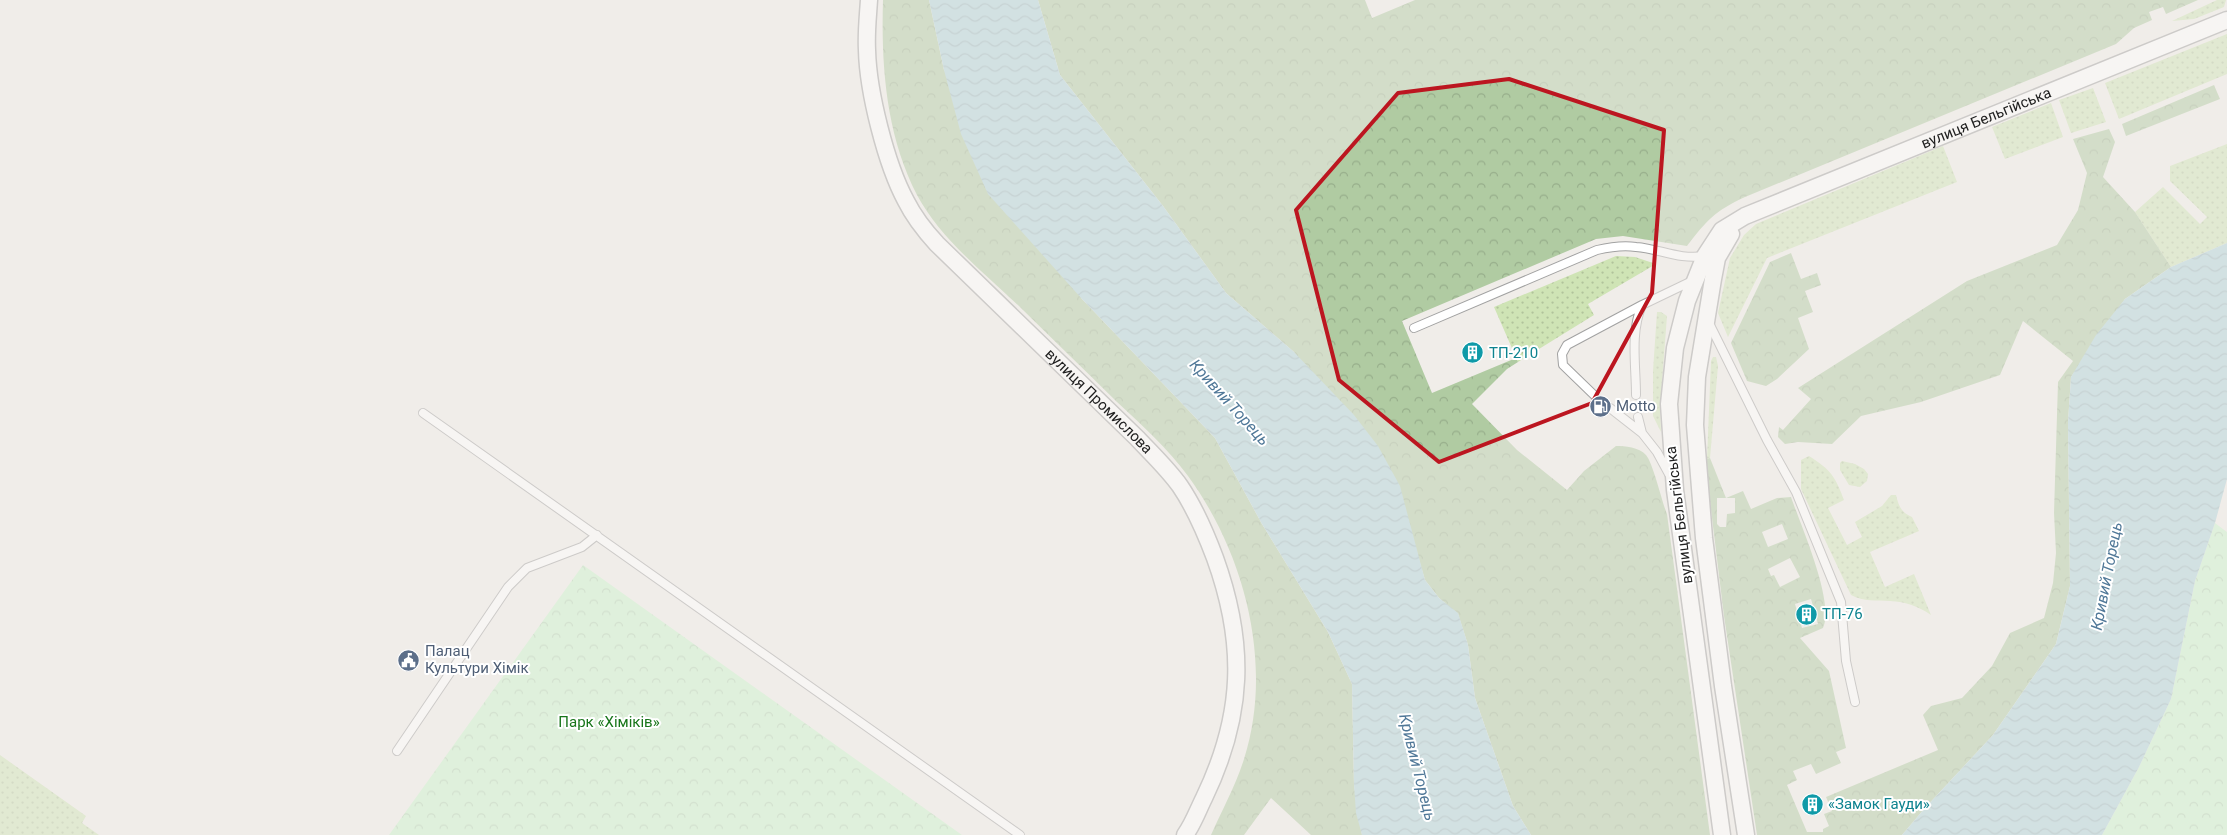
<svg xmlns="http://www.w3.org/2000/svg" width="2227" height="835" font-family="Roboto,sans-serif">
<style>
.grass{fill:url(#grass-dots)}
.forest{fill:url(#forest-crowns);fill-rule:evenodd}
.park{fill:url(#park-crowns)}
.water{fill:url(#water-waves)}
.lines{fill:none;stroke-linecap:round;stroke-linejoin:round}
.lane-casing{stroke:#a2a2a2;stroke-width:10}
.street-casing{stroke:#a2a2a2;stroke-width:19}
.lane{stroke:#fff;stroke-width:8}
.street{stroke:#fff;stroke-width:16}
.marked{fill:none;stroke:#bc1620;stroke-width:4;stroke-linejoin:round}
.labels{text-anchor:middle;stroke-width:4;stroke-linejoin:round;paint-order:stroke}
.street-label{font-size:15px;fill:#212121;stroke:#fff}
.culture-label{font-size:15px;fill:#0d838f;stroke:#fff;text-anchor:start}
.service-label{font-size:15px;fill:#4e5e75;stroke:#fff;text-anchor:start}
.park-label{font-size:15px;fill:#18761a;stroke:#fff}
.water-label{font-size:16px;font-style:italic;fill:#507898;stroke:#fff}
</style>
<defs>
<pattern id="grass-dots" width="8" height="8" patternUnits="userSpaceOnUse" patternTransform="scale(1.25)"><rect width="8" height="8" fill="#cfe4b5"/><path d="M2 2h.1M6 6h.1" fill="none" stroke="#b1c39b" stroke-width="1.8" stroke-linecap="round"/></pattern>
<pattern id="forest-crowns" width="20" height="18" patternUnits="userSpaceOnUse" patternTransform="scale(1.25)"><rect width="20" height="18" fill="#b0cba2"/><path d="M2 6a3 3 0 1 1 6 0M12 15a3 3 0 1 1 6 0" fill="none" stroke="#97ae8b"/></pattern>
<pattern id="park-crowns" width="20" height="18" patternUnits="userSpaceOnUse" patternTransform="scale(1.25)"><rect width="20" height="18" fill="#cbf4cc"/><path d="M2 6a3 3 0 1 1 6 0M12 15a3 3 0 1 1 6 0" fill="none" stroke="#aed1af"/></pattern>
<pattern id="water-waves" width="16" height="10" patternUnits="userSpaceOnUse" patternTransform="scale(1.25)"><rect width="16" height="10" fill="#aed2d9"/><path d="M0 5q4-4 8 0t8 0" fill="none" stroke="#95b4ba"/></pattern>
</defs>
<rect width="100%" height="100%" fill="#f0ede9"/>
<!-- grass -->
<path class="grass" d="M 2217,0 L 2226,0 L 2224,7 L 2194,19 L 2172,21 Z
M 2227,34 L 2227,74 L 2119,119 L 2105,83 Z
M 2093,88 L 2106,122 L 2071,133 L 2059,100 Z
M 2051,103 L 2063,137 L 2005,159 L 1992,127 Z
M 2227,144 L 2227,243 L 2171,267 L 2135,212 L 2163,187 L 2200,224 L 2207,217 L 2170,181 L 2170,166 Z
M 1943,146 L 1957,182 L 1767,258 L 1728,337 L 1718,313 L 1730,258 L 1744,235 L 1756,224 Z
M 1616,256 L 1635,257 L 1656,264 L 1588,304 L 1594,315 L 1518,362 L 1494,307 Z
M 1657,312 L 1661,312 L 1667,316 L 1660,408 L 1661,432 L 1653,416 L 1653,371 Z
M 1713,357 L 1716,357 L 1718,366 L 1710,458 L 1707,459 L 1711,361 Z
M 1809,456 C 1831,470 1835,476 1844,500 L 1828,508 L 1847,545 L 1862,537 L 1855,522 L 1882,506 L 1891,495 L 1896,495 C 1899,507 1901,512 1912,517 L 1919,531 L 1870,552 L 1885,587 L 1914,574 L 1931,615 C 1918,606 1906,602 1890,601 C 1876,600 1864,602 1851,595 L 1801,489 L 1801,460 Z
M 1842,461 L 1855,464 L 1864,469 L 1868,474 L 1867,481 L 1860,487 L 1849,485 L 1840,470 L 1840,463 Z
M 0,755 L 86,816 L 82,823 L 99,835 L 0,835 Z"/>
<!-- forest -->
<path class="forest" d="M 883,0 L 929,0 L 944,70 L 1082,299 L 1215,438 L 1262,524 L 1328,632 L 1352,684 L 1354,785 L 1362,835 L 1311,835 L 1271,798 L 1244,835 L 1211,835 C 1222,810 1236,785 1244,759 C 1274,665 1245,554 1188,476 C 1168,449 1142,425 1117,402 C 1086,371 1054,341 1023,310 C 987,275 941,240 917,195 C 886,135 881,66 883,0 Z
M 1038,0 L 1365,0 L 1372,18 L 1415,0 L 2198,0 L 2166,14 L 2163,7 L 2149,12 L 2152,20 L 2134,28 L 2116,44 L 1745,197 C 1715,211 1707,220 1687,246 L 1623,236 L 1596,239 L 1402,321 L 1432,393 L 1516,358 L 1518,362 L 1507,369 L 1472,404 L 1517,450 L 1567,490 L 1584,471 L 1616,446 C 1625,446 1639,447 1646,455 C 1653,463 1662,502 1667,514 L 1710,835 L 1531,835 L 1513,806 L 1475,698 L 1468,645 L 1458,614 L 1439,598 L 1425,580 L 1414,543 L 1294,352 L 1226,293 L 1163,206 L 1060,75 Z
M 2214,85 L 2220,99 L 2126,136 L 2122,124 Z
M 2109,129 L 2115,142 L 2103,177 L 2135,212 L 2171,267 L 2125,299 L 2071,377 L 2068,422 L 2070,586 L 2056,644 L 1993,735 L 1925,808 L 1902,835 L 1757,835 L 1724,616 L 1707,477 L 1707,459 L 1710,458 L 1726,498 L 1743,491 L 1751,509 L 1777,498 L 1791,497 C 1801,526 1835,602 1823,628 L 1800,638 L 1829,671 L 1846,748 L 1836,752 L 1841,763 L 1816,774 L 1811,764 L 1793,771 L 1797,780 L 1787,785 L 1807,832 L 1823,832 L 1823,829 L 1829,826 L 1824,814 L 1832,811 L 1826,797 L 1938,750 L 1923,715 L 1931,706 L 1962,698 L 1992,666 L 2010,633 L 2044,618 L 2053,583 L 2056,553 L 2054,513 L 2058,382 L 2073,361 L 2023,321 L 2000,375 L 1921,402 L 1861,416 L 1832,444 L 1798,442 L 1785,444 L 1778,437 L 1779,427 L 1783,430 L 1811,399 L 1798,388 L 1967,281 L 2057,245 L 2078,210 L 2087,173 L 2073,139 ZM 1717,498 L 1735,498 L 1735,513 L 1727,514 L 1726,527 L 1720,527 L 1717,524 ZM 1782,524 L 1788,539 L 1768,547 L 1762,532 ZM 1790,558 L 1800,577 L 1780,587 L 1774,575 L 1771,576 L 1768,569 ZM 1811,599 L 1818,624 L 1802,628 L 1795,604 Z
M 1791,253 L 1801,279 L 1817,273 L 1821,285 L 1805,291 L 1813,312 L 1798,318 L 1809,349 L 1777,379 L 1766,386 L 1747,381 L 1731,343 L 1770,262 Z"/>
<!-- park -->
<path class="park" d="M 2215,523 L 2227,532 L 2227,835 L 2102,835 L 2139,767 L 2171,699 L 2195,581 Z
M 583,565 L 962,835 L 389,835 Z"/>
<!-- water -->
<path class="water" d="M 929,0 L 1038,0 L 1060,75 L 1163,206 L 1226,293 L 1294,352 L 1354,415 L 1378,446 L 1400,486 L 1425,580 L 1439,598 L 1458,613 L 1468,645 L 1475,698 L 1513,806 L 1531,835 L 1362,835 L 1356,813 L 1354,785 L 1352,684 L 1328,632 L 1262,524 L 1215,438 L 1082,299 L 988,194 L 961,134 L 944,70 Z
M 2227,243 L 2227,479 L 2215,523 L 2195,581 L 2171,699 L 2139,767 L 2102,835 L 1902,835 L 1925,808 L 1993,735 L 2056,644 L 2070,586 L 2068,422 L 2071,377 L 2096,335 L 2125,299 L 2171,267 Z"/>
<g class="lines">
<defs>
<path id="lane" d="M 1709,323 L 1767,440 L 1796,492 L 1841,602 L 1846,661 L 1855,702
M 1414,328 L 1597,250 C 1610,247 1622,245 1636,247 C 1661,249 1678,260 1705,256
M 1594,395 L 1563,365 L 1562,354 L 1567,345 L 1642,305
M 1636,395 C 1636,365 1630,333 1642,305 L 1694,280
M 1610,408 L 1642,433
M 423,413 L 1020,835
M 1638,417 L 1642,433 L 1657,452 L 1669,474
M 397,751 L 508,587 L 527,568 L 582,547 L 597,535"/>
<g id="street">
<path id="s1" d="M 869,0 C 868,16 866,33 867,50 C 868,92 886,164 906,201 C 914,217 925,231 937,244 L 1137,438 C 1151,453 1168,469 1180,486 C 1195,508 1206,534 1215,558 C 1246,644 1244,715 1204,798 C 1198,810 1193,824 1185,835"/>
<path d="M 1731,234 L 1717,258 L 1713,279 L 1697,377 L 1695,425 L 1704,538 L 1723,686 L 1746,835"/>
<path id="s2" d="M 1722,835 L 1675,490 L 1669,404 L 1675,348 L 1687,301 L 1705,256 L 1722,230 L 1745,216 L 2227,20"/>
</g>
</defs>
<!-- lane casing -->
<use href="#lane" class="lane-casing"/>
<!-- street casing -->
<use href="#street" class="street-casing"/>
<!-- lane -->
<use href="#lane" class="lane"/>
<!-- street -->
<use href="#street" class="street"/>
</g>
<!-- marked area -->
<path d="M0 0H2227V835H0ZM 1509,79 L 1664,130 L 1652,293 L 1592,403 L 1439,462 L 1339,380 L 1296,210 L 1398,93 Z" fill="#f0ede9" fill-opacity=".55" fill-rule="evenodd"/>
<path class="marked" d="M 1509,79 L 1664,130 L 1652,293 L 1592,403 L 1439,462 L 1339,380 L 1296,210 L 1398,93 Z"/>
<!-- icons -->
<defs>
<symbol id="building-disc" viewBox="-11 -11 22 22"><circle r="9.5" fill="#0f9aa8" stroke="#fff"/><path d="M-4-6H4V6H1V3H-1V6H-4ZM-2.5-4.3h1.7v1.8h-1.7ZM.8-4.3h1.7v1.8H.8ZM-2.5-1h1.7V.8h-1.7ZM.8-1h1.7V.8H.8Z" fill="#fff"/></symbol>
<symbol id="fuel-disc" viewBox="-11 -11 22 22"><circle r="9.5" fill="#5c6f8a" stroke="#fff"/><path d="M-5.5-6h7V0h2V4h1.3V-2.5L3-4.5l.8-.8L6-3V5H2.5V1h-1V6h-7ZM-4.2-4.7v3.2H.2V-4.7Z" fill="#fff"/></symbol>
<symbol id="civic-disc" viewBox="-11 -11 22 22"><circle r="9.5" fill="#5c6f8a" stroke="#fff"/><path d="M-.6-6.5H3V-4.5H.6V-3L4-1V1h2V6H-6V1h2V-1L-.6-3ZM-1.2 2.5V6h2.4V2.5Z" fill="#fff"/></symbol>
</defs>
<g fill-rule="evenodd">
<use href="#building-disc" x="1460" y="340" width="25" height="25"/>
<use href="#fuel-disc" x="1588" y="394" width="25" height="25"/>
<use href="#building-disc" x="1794" y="602" width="25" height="25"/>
<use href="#civic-disc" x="396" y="648" width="25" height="25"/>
<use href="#building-disc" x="1800" y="792" width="25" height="25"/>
</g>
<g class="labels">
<!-- street labels -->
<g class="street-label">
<text dy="5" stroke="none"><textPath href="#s2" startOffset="906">вулиця Бельгійська</textPath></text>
<text dy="5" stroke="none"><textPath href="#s1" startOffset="486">вулиця Промислова</textPath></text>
<text transform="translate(1679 515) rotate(-97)" y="5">вулиця Бельгійська</text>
</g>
<!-- culture labels -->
<g class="culture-label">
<text x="1489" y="358">ТП-210</text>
<text x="1822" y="619">ТП-76</text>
<text x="1828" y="809">«Замок Гауди»</text>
</g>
<!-- service labels -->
<g class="service-label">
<text x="1616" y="411">Motto</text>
<text x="425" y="656">Палац<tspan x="425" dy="17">Культури Хімік</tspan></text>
</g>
<!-- park labels -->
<g class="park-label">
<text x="609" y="727">Парк «Хіміків»</text>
</g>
<!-- water labels -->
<g class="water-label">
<text transform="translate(1230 402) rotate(48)" y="6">Кривий Торець</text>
<text transform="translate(2106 576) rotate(-79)" y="6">Кривий Торець</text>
<text transform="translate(1418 767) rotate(76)" y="6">Кривий Торець</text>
</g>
</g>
</svg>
